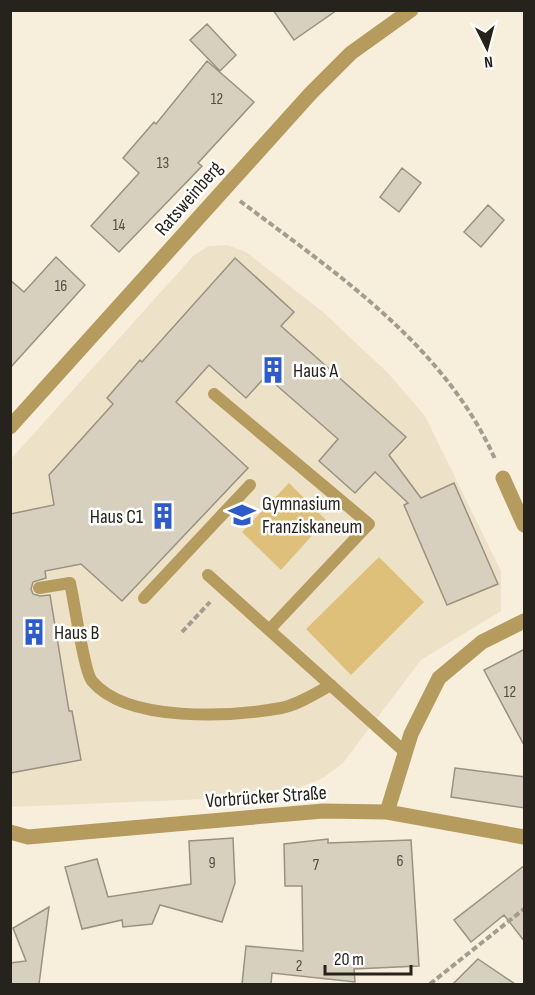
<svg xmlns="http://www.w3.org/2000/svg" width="535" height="995" font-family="'Sofia Sans Condensed',sans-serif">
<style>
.built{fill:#ede2c8}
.green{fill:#dfc07b}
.building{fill:#d8d0be;stroke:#999281;stroke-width:1.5}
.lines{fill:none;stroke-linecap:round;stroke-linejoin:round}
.path{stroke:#a39d8f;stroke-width:4;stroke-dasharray:6 3;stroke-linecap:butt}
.service{stroke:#b69b5f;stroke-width:12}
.minor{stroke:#b69b5f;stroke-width:15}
.labels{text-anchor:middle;stroke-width:5;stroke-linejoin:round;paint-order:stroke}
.number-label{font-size:16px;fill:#524e44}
.street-label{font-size:20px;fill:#26231c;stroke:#fff}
.poi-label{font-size:20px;fill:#26231c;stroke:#fff;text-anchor:start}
</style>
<rect width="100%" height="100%" fill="#f7efdc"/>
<!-- built -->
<path class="built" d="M 227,245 L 246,252 L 323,312 L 389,374 L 425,416 L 501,571 L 501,611 L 421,660 L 343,763 L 323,778 L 291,791 L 255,797 L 11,807 L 11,459 L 194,255 L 209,246 Z"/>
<!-- green -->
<path class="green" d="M 289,483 L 326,520 L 281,570 L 242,532 Z
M 379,557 L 424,602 L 351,675 L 306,629 Z"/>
<!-- building -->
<path class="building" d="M 273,10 L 337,10 L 294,40 Z
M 207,24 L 236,55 L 220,71 L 190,40 Z
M 207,61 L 254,102 L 198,163 L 202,166 L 119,252 L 91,226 L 139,173 L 123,158 L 154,122 L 156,124 Z
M 402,168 L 421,183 L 399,212 L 380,197 Z
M 488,205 L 504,220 L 481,247 L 464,232 Z
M 56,257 L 85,285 L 10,368 L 10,280 L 24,292 Z
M 235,258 L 294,312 L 281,326 L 406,437 L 389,455 L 421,498 L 454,483 L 498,584 L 447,605 L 404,505 L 408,503 L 375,472 L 355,493 L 319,461 L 338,439 L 266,376 L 246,398 L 209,365 L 176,402 L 248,468 L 122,601 L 81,564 L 45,571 L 46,578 L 33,582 L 31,589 L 33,594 L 40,596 L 50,595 L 69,711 L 72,711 L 81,760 L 10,773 L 10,514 L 54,505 L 49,475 L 113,404 L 107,398 L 140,360 L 142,362 Z
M 525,649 L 525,747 L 484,670 Z
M 455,768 L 525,777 L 525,808 L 451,797 Z
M 233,838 L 235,883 L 222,922 L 160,905 L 152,924 L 123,927 L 122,920 L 82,929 L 65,867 L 97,859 L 108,897 L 191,884 L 189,841 Z
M 328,839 L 328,843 L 411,840 L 419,966 L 354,969 L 355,982 L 272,973 L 271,984 L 242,984 L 246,946 L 303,951 L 302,886 L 285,886 L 284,844 Z
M 525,865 L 525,942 L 504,915 L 471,942 L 454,920 Z
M 49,907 L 39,984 L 10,984 L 10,963 L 26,961 L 13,928 Z
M 478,959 L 515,984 L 453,984 Z"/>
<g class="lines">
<!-- path -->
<path class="path" d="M 240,201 C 337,274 444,345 495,459
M 182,632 L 210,602
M 430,984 L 524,909"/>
<!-- service -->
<path class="service" d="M 214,394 L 369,524 L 269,630
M 208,575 L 405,752
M 39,588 L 70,583 C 74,599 84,672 92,681 C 127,723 231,717 281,708 C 298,705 316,693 331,685
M 144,598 L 250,485"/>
<!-- minor -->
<path class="minor" d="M 10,427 L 311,93 L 351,53 L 411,10
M 503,478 L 524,525
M 387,812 L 411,734 L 439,678 L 482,642 L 524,621
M 10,832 L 28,837 L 323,811 L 387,812 L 524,837"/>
</g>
<!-- icons -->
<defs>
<symbol id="building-bare" viewBox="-9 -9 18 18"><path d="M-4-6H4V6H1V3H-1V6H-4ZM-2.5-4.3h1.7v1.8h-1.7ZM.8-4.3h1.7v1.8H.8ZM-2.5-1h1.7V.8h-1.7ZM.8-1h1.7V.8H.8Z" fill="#2e5bca" stroke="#fff" stroke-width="2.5" paint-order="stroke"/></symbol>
<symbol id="school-bare" viewBox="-9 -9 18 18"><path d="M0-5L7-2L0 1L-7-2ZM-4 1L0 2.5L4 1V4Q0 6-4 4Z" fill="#2e5bca" stroke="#fff" stroke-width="2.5" paint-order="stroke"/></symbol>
</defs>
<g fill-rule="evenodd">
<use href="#building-bare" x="254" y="351" width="38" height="38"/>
<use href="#school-bare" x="223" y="496" width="38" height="38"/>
<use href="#building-bare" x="144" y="497" width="38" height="38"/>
<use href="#building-bare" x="15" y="613" width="38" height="38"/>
</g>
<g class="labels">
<!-- number labels -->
<g class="number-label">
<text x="217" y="104">12</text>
<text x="163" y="168">13</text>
<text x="119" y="230">14</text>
<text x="61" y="291">16</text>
<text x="510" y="697">12</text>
<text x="400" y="866">6</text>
<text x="212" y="868">9</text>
<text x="316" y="870">7</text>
<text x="299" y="971">2</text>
</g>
<!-- street labels -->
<g class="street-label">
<text transform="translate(188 198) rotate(-49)" y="7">Ratsweinberg</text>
<text transform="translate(266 796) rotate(-4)" y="7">Vorbrücker Straße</text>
</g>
<!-- poi labels -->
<g class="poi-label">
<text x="293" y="377">Haus A</text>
<text x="262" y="510">Gymnasium<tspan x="262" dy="23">Franziskaneum</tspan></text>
<text x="143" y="523" text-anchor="end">Haus C1</text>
<text x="54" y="639">Haus B</text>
</g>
</g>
<!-- border -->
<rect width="535" height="995" fill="none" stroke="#26231c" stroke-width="24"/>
<!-- north arrow -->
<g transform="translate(487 48) rotate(174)" stroke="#ffffff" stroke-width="4.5" paint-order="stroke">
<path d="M0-4.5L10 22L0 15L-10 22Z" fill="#26231c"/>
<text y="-9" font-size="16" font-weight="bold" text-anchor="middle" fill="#26231c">N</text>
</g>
<!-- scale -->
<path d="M325 965v9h86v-9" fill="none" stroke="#26231c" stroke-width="3"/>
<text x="334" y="965" font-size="18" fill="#26231c" stroke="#ffffff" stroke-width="4.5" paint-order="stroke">20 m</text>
</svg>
